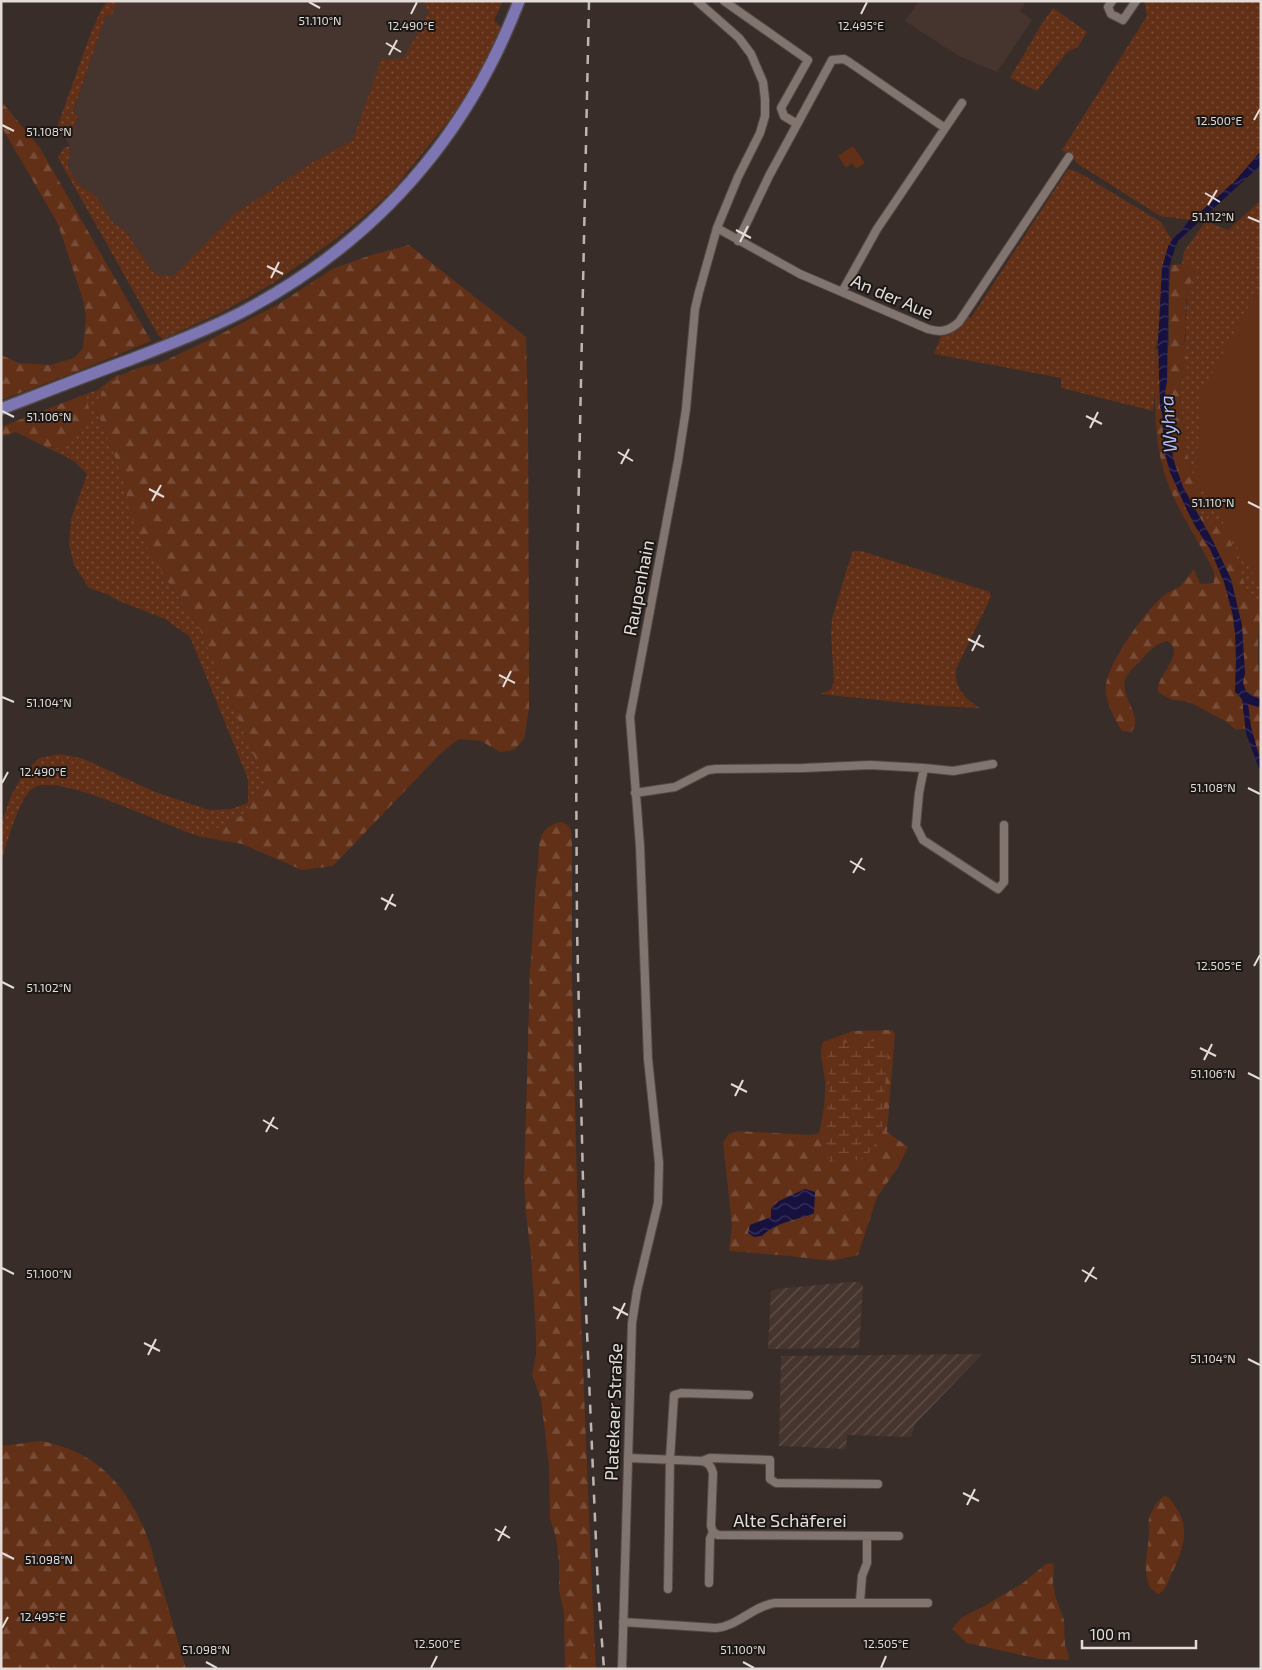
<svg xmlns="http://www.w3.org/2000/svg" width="1262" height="1670" font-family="'Exo 2',sans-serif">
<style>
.built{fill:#46352e}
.industrial{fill:url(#industrial-furrows)}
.grass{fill:url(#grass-dots)}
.forest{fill:url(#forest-firs);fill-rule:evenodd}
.wetland{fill:url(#wetland-marsh)}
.green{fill:#622f17}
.water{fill:url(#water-waves)}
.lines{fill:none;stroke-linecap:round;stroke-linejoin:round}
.street-casing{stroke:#524945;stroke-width:10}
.primary-casing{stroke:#524945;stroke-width:14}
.street{stroke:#827570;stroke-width:8}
.primary{stroke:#7d76b3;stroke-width:11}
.rail{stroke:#bdb5b2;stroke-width:2.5;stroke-dasharray:9 9;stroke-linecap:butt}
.ticks{fill:none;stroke:#e3dcd9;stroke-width:2}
.labels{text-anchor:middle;stroke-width:4;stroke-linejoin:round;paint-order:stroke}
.street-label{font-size:18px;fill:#e3dcd9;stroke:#1b1715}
.water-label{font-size:19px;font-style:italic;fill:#b7bafb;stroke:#1b1715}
.ticks-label{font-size:12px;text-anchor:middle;fill:#e3dcd9;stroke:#1b1715;stroke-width:4;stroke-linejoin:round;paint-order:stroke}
</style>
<defs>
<pattern id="industrial-furrows" width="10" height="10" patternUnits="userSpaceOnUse" patternTransform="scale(1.25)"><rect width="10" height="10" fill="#46352e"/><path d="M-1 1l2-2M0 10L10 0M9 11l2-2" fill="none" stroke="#61524c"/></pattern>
<pattern id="grass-dots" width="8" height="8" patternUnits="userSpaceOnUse" patternTransform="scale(1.25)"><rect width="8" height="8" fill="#622f17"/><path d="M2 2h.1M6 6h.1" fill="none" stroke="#784d38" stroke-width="1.8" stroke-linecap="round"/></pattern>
<pattern id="forest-firs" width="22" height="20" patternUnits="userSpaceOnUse" patternTransform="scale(1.25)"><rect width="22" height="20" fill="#622f17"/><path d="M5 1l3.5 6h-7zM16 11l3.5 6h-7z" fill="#784d38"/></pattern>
<pattern id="wetland-marsh" width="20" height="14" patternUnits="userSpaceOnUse" patternTransform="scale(1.25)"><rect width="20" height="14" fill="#622f17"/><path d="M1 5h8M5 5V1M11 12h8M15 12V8" fill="none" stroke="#784d38"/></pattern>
<pattern id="water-waves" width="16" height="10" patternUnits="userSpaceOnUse" patternTransform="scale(1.25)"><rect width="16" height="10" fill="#171140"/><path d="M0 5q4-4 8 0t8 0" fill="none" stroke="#39335b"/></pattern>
</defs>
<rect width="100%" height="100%" fill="#382d29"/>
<!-- built -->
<path class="built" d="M 118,1 L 461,1 L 353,140 L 314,161 L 234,214 L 179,272 L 174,276 L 160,276 L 153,272 L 124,229 L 114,224 L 96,196 L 79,185 L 68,167 L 70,146 L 65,137 L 71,136 L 78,114 L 73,113 L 106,14 Z
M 919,1 L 1026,1 L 1020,11 L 1032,20 L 997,72 L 957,55 L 905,21 Z"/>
<!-- industrial -->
<path class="industrial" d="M 850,1282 L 858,1282 L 863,1285 L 859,1348 L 768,1349 L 771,1292 L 776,1289 Z
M 982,1354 L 915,1424 L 911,1437 L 847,1435 L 846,1449 L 779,1446 L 781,1356 Z"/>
<!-- grass -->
<path class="grass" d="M 107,1 L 118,1 L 111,16 L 106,15 L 73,112 L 78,115 L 71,136 L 65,137 L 56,130 L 89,38 L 100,12 Z
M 423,1 L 503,1 L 494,20 L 501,27 L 480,72 L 451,118 L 392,191 L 362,218 L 333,241 L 272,284 L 222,312 L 163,339 L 158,335 L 61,163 L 58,157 L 64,148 L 70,146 L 68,167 L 79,185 L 96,196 L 114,224 L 124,229 L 153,272 L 160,276 L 174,276 L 234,214 L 314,161 L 353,140 L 381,60 L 404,58 L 429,12 Z
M 1144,1 L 1261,1 L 1261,151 L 1235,181 L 1196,216 L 1189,220 L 1160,216 L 1075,162 L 1075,160 L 1062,150 L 1147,16 Z
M 1053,8 L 1087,32 L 1078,47 L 1067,52 L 1037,91 L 1010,78 L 1041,25 Z
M 1068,169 L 1078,172 L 1161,222 L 1172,240 L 1168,247 L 1162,268 L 1160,332 L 1155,350 L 1155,391 L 1153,411 L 1061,388 L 1061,378 L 934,354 L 941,336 L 952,333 L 968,317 L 971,318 Z
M 1261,200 L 1261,606 L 1247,593 L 1236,555 L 1206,527 L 1197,504 L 1200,490 L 1192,472 L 1187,453 L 1178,383 L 1186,373 L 1182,349 L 1186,336 L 1185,322 L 1189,284 L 1195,272 L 1185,264 L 1182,264 L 1184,251 L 1206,221 L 1228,230 Z
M 117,375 L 121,375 L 96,410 L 170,585 L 198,625 L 266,781 L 244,814 L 202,837 C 169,828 62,773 35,787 C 19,795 7,844 1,862 L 1,824 L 11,796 L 23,774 L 39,758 L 61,754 L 84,759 L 155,792 L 209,810 L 231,809 L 248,803 L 248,779 L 190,637 L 165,619 L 119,601 L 107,594 L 89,588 L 74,565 L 69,544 L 71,519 L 87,474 L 74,461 L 46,447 L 59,448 L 87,398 L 83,395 L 98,390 Z
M 854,551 L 861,551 L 990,592 L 991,597 L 956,669 C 954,687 965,700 981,708 L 936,706 L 820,694 L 830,690 L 834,682 L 831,633 L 832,618 L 852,553 Z"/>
<!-- forest -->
<path class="forest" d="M 1,101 L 40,148 L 151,341 L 71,374 L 1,400 L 1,355 L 19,363 L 50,365 L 74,358 L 83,348 L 86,317 L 83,300 L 58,224 L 1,126 Z
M 409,245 L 526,337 L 528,417 L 529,681 L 529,709 L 524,739 L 514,750 L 500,752 L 481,741 L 459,739 L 441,753 L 333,866 L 302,870 L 242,844 L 202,837 L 244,814 L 265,781 L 198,625 L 170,585 L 136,529 L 118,464 L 96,409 L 102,392 L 121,375 L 141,367 L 160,363 L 211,339 L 279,304 L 332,269 L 371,255 Z
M 1185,264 L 1195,272 C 1188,286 1185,306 1185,322 C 1185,334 1186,336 1182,349 L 1189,360 L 1186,373 L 1178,383 L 1187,453 L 1192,472 L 1200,490 L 1197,504 L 1206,526 L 1215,516 L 1225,528 L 1236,555 L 1247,592 L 1261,606 L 1261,622 L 1259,625 C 1257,648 1258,671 1261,694 C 1262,715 1261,741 1261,763 L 1251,727 L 1236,730 L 1227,722 L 1193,704 L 1184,701 L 1172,700 L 1158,692 C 1155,676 1188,652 1167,641 C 1156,643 1150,651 1142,659 C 1136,666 1128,671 1125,680 C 1120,698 1145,718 1131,732 L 1122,731 C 1115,720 1107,705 1106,692 C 1103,668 1145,612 1162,597 C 1167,592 1174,590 1179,587 C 1182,584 1191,573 1194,569 L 1200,584 L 1214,583 L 1214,572 C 1200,542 1180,515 1168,484 C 1152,441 1155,394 1155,350 L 1169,345 L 1169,295 L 1171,265 Z
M 83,395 L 87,397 L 90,416 L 83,427 L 59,448 L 46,447 L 16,432 L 1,437 L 1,427 Z
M 562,822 L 569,826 L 572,834 L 572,974 L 579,1269 L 592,1588 L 596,1669 L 565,1669 L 564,1614 L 559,1589 L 559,1562 L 556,1537 L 550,1519 L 549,1466 L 541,1399 L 532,1375 L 536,1355 L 536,1335 L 531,1255 L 526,1214 L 524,1180 L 530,969 C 534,934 533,899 538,864 C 539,856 538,845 541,837 C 544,828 553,823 562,822 Z
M 892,1030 L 895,1034 L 887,1132 L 908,1147 L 897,1169 L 877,1197 L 858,1255 L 832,1261 L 790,1256 L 729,1251 L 732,1226 L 723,1142 L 729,1134 L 738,1131 L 811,1135 L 819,1133 C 823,1116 826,1099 825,1081 C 824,1068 818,1054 823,1042 L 853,1031 ZM 814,1213 C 796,1221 777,1221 762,1236 L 750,1225 L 771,1217 Z
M 41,1441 C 97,1451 127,1486 147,1536 C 152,1548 154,1561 158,1573 C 168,1605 176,1637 186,1669 L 1,1669 L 1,1446 Z
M 1164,1496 C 1170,1497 1172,1501 1175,1506 C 1192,1529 1182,1552 1171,1575 C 1168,1582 1165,1592 1158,1594 C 1154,1591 1149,1588 1148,1582 C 1143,1566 1148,1551 1149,1535 C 1149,1530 1148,1524 1149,1519 C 1151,1511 1157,1501 1164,1496 Z
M 1052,1563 L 1054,1566 L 1053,1584 L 1056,1598 L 1064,1620 L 1065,1645 L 1068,1652 L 1069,1660 L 1040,1659 L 967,1643 L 952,1629 L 962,1617 L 984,1606 L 1023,1583 L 1046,1564 Z"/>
<!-- wetland -->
<path class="wetland" d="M 881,1041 L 888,1049 L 882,1130 L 872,1150 L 858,1161 L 850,1154 L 830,1162 L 825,1152 L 829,1105 L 828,1056 L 830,1047 L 839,1043 Z"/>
<!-- green -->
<path class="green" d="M 853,146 L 865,163 L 856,169 L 852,163 L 846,168 L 838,156 Z
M 1261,288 L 1261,588 L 1196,476 L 1201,394 L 1243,316 Z"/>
<!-- water -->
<path class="water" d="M 1261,151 L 1261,165 L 1178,241 L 1174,251 L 1169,268 L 1167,382 L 1165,392 L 1173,458 L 1183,487 L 1213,541 L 1231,579 L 1242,625 L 1245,673 L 1243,683 L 1246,691 L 1261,700 L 1261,708 L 1248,704 L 1251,727 L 1261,763 L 1261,774 L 1246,733 L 1242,699 L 1235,692 L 1236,660 L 1235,634 L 1233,616 L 1224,582 L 1210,549 L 1195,526 L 1186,508 L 1170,472 L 1164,450 L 1162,413 L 1160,407 L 1158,342 L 1162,268 L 1168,247 L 1172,240 L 1185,226 L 1189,220 L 1196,216 L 1235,181 Z
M 805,1189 L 815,1192 L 814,1213 C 796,1221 777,1221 762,1236 L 754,1237 L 748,1233 L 750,1225 L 771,1217 L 771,1208 L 779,1201 Z"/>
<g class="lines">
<defs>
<path id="street" d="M 724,1 L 808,60 L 781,108 L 784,116 L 797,124
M 1112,1 L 1108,7 L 1111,14 L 1123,20 L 1136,1
M 717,228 L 800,274 L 928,329 C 941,333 949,331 959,322 L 1069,157
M 738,241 L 769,176 L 832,60 L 844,59 L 849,62 L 945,128
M 842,292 L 877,229 L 962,103
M 924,768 L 919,793 L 916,826 L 923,840 L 998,889 L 1004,882 L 1004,825
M 635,793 L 675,787 L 708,770 L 716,769 L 803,768 L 870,765 L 924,768 L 953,771 L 993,764
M 628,1458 L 702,1461 C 709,1463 711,1466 713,1473 L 711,1526 L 713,1532 L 718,1535 L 899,1536
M 702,1461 L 710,1458 L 770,1460 L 770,1479 L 776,1483 L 878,1484
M 709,1583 L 710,1539 L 713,1532
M 668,1589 L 670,1459 L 674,1395 L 681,1393 L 749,1395
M 860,1602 L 862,1576 L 867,1563 L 867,1536
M 623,1622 L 716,1628 C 738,1626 753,1606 775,1603 L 928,1603
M 622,1669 L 632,1323 L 637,1291 L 658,1203 L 659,1163 L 648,1059 L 640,846 L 630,717 L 678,461 L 686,409 L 695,309 L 699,292 L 717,228 L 738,177 L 760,133 L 765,116 L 765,99 L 763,82 L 751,54 L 739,38 L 697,1"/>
<path id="primary" d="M 1,409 C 45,392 88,375 132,359 C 170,344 208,330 244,311 C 374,242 466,139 519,1"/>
</defs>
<!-- street casing -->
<use href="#street" class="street-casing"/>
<!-- primary casing -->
<use href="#primary" class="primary-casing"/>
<!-- street -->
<use href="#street" class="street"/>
<!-- primary -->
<use href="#primary" class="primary"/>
<!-- rail -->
<path class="rail" d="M 589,1 L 577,570 L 576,737 L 577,928 L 586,1308 L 598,1589 L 604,1669"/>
</g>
<!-- ticks -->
<path class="ticks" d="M 309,2 L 320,8M 411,14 L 417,2M 861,14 L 867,2M 386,43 L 401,52M 389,55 L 397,40M 1254,120 L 1260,109M 2,125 L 14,131M 1205,193 L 1220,202M 1208,205 L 1217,190M 1248,217 L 1260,222M 736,230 L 751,238M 740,242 L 748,226M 267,266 L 283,274M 271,278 L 279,262M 2,411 L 14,417M 1086,416 L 1102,424M 1090,428 L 1098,412M 618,452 L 633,461M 621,464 L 629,449M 149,489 L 164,497M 152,501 L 161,485M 1248,502 L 1260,508M 968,639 L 984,647M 972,651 L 980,635M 499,675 L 515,683M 503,687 L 511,671M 2,697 L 14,702M 2,783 L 8,772M 1248,788 L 1260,794M 850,861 L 865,870M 853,873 L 862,858M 381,898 L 396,906M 385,910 L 393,894M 1254,966 L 1260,955M 2,982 L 14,988M 1200,1048 L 1216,1056M 1204,1060 L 1212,1044M 1248,1073 L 1260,1079M 731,1084 L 747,1092M 735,1096 L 743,1080M 263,1120 L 278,1129M 266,1132 L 274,1117M 2,1268 L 14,1274M 1082,1270 L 1097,1279M 1085,1282 L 1094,1267M 613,1307 L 628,1315M 617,1319 L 625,1303M 144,1343 L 160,1351M 148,1355 L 156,1339M 1248,1359 L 1260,1365M 963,1493 L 979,1501M 967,1505 L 975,1489M 495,1529 L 510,1538M 498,1541 L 506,1526M 2,1553 L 14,1559M 2,1628 L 8,1617M 206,1662 L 217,1668M 743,1662 L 754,1668M 431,1668 L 437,1656M 881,1668 L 886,1656"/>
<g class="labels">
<!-- street labels -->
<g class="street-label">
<text transform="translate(892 297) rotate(23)" y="6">An der Aue</text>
<text transform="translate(639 588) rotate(-79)" y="6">Raupenhain</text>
<text transform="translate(614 1412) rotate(-88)" y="6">Platekaer Straße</text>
<text x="790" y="1527">Alte Schäferei</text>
</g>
<!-- water labels -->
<g class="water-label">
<text transform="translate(1168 424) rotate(-94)" y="7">Wyhra</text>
</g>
</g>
<g class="ticks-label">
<text x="320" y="25">51.110°N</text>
<text x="411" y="30">12.490°E</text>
<text x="861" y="30">12.495°E</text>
<text x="1219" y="125">12.500°E</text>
<text x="49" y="136">51.108°N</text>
<text x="1213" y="221">51.112°N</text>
<text x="49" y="421">51.106°N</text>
<text x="1213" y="507">51.110°N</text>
<text x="49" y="707">51.104°N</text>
<text x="43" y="776">12.490°E</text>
<text x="1213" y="792">51.108°N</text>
<text x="1219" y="970">12.505°E</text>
<text x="49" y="992">51.102°N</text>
<text x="1213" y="1078">51.106°N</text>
<text x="49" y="1278">51.100°N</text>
<text x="1213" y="1363">51.104°N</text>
<text x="49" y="1564">51.098°N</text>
<text x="43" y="1621">12.495°E</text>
<text x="437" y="1648">12.500°E</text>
<text x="886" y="1648">12.505°E</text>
<text x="206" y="1654">51.098°N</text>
<text x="743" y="1654">51.100°N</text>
</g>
<!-- border -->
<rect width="1262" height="1670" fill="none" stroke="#e3dcd9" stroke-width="5"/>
<!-- scale -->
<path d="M1082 1640v8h114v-8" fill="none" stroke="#e3dcd9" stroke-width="2.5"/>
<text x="1090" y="1640" font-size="15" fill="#e3dcd9" stroke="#1b1715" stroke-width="4" paint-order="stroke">100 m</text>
</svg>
